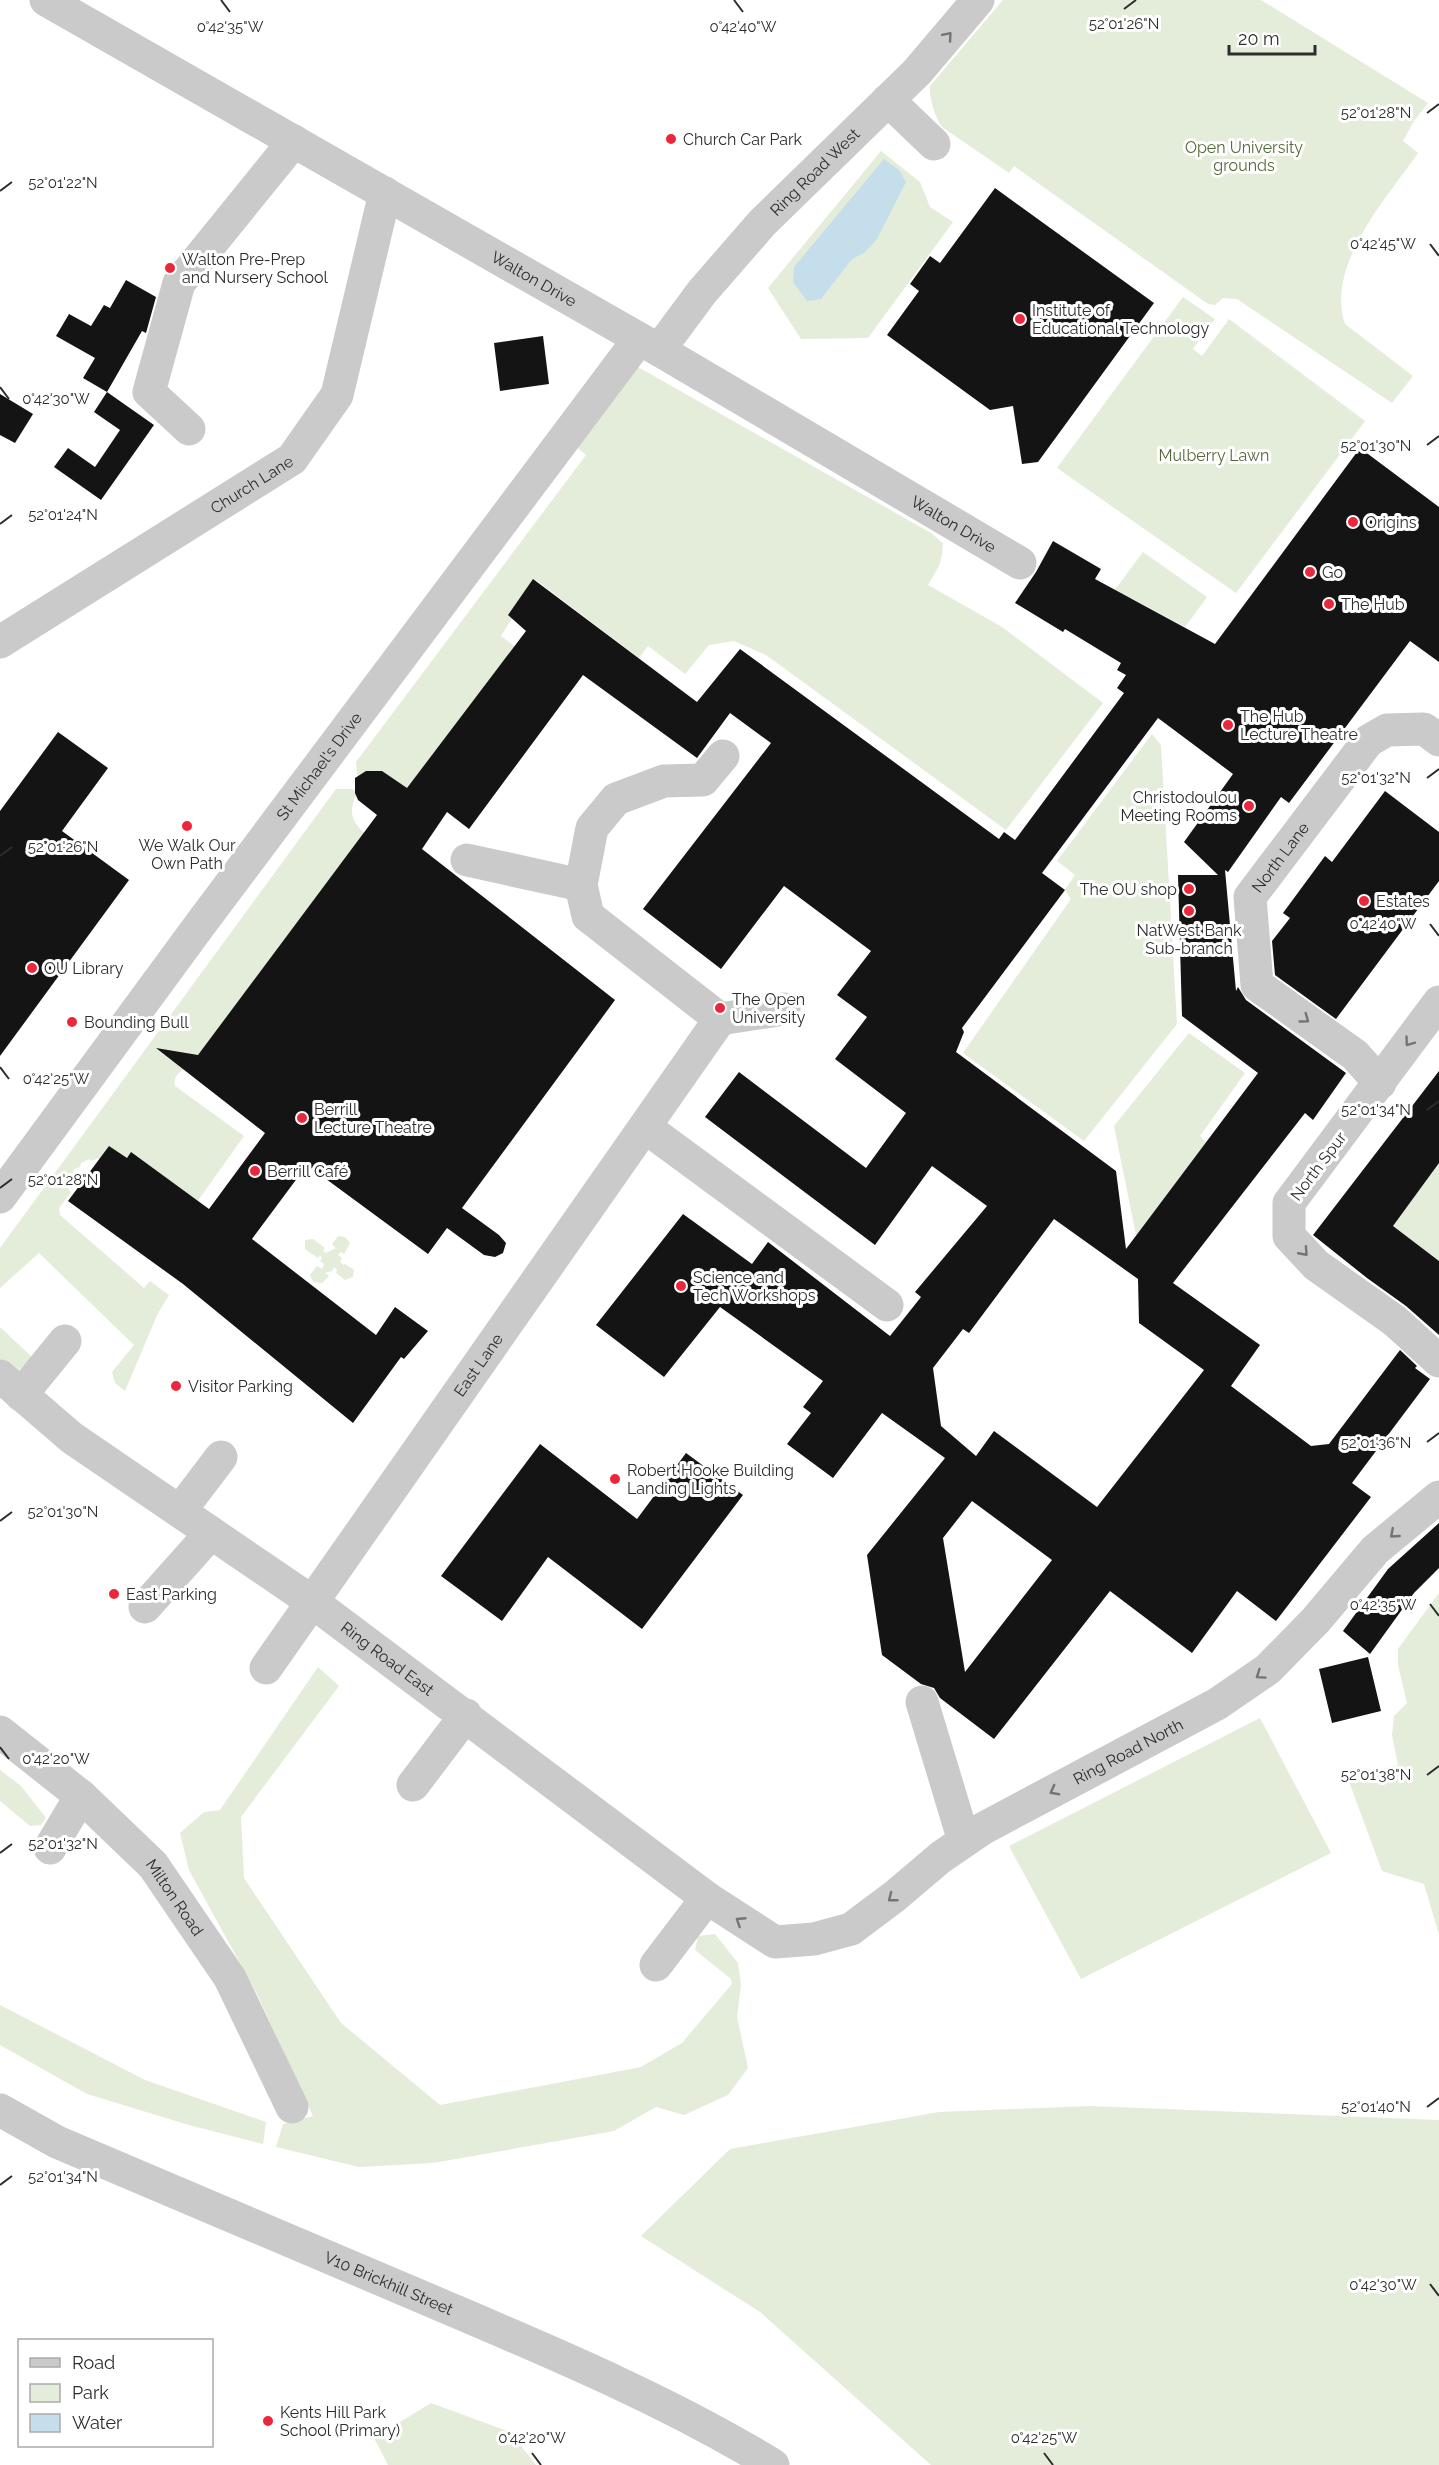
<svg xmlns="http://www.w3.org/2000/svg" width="1439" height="2465" font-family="Raleway,sans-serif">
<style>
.green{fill:#e4ecda}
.water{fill:#c5deec}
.building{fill:#141414;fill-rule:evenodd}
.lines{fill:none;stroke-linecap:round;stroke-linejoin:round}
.minor{stroke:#cacaca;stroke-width:33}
.oneway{stroke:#747474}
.ticks{fill:none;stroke:#2d2d2d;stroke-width:2}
.poi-dot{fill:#ec273c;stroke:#fff;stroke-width:2}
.labels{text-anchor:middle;stroke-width:6;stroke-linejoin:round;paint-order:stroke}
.poi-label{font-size:16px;fill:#2d2d2d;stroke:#fff;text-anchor:start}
.park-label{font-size:16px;fill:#526a39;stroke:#fff}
.street-label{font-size:16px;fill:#2d2d2d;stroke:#fff}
.ticks-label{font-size:15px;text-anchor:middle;fill:#2d2d2d;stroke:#fff;stroke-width:6;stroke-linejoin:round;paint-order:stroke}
</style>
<rect width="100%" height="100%" fill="#fff"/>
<!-- green -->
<path class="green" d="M 1003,0 L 1261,0 L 1428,103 L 1414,121 L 1403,141 L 1418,153 C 1387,198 1325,265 1345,324 L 1413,376 L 1392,403 L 1237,299 L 1223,298 L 1215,305 L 1208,304 L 1014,166 L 1009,173 L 942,127 C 935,117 929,98 930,86 Z
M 881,151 L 920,182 L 930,207 L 953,222 L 868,338 L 801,339 L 768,288 Z
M 1183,297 L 1215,319 L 1193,349 L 1202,356 L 1229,319 L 1365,421 L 1236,593 L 1057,468 Z
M 638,367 L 931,533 L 943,543 L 942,555 L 939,566 L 928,585 L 1002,627 L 1103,703 L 1006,830 L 766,655 L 734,641 L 709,645 L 685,674 L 648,646 L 639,658 L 536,580 L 501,636 L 529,657 L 417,807 L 361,780 L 357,775 L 356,762 L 586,455 L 569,441 Z
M 1143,552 L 1207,597 L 1185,627 L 1133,599 L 1111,595 Z
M 1152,734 L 1161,745 L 1177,1024 L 1084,1141 L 963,1053 L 1071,899 L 1065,890 L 1075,875 L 1057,861 Z
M 336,789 L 353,789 L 357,794 C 346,814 354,825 370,838 L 189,1067 C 180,1071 173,1075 175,1086 L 244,1136 L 192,1209 L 113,1169 L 98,1158 L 92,1161 L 89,1159 L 81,1163 L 80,1167 L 74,1169 L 68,1189 L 71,1192 L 59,1208 L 60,1215 L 144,1288 L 150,1281 L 169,1295 L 158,1313 L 125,1391 L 115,1383 L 112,1372 L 134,1345 L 39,1253 L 0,1288 L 0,1248 Z
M 1189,1033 L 1245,1073 L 1200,1136 L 1206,1142 L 1136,1235 L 1114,1126 Z
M 1439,1163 L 1439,1261 L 1393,1226 Z
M 338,1236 L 345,1237 L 350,1243 L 344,1254 L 341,1252 L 338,1255 L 342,1258 L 340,1261 L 343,1265 L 345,1264 L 354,1270 L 353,1277 L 345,1280 L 336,1273 L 337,1270 L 334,1267 L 332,1271 L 325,1273 L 329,1276 L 322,1283 L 313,1282 L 310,1275 L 317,1266 L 322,1269 L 324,1264 L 320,1261 L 322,1258 L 320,1255 L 318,1258 L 305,1249 L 305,1240 L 313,1239 L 325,1248 L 323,1251 L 326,1253 L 336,1248 L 332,1244 Z
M 0,1327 L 32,1357 L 13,1376 L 0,1362 Z
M 1439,1593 L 1439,1935 L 1424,1884 L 1382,1871 L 1347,1776 L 1398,1765 L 1392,1735 L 1394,1716 L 1407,1703 L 1398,1665 L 1398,1649 Z
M 318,1667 L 339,1686 L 241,1817 L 244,1878 L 341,2023 L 440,2105 L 641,2067 L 682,2043 L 732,1984 L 731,1979 L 695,1950 L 698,1936 L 715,1934 L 738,1963 L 741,1985 L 737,2017 L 748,2068 L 728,2095 L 684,2115 L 656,2107 L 614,2131 L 433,2163 L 359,2167 L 276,2147 L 283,2124 L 313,2116 L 257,1994 L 189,1870 L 180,1833 L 204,1812 L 220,1810 Z
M 1260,1718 L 1331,1853 L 1081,1979 L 1009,1846 Z
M 0,1770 L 21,1786 L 46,1818 L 41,1825 L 30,1826 L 0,1801 Z
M 0,2005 L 145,2080 L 266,2122 L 263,2144 L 189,2125 L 87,2094 L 0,2045 Z
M 1090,2106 L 1439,2120 L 1439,2465 L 931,2465 L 760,2312 L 641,2236 L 730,2149 L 939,2112 Z
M 431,2403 L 510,2432 L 536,2465 L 388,2465 L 374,2438 Z"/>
<!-- water -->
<path class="water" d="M 884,159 L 899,170 L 906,182 L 877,239 L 864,253 L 852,259 L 821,299 L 807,301 L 793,282 L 794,267 Z"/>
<!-- building -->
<path class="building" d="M 995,188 L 1154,303 L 1038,462 L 1022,464 L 1013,406 L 990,410 L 887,335 L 919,291 L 910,284 L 930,256 L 940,263 Z
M 126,280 L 156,297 L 146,333 L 142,331 L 107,392 L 83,378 L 95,358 L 56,336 L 69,314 L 91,326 L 104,305 L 110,308 Z
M 543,336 L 549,384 L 500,391 L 494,343 Z
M 107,392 L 154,425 L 101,500 L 54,467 L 68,448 L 95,467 L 120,430 L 94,412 Z
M 0,394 L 33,414 L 15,443 L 0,435 Z
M 1360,448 L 1439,507 L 1439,662 L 1410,641 L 1289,803 L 1281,797 L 1228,872 L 1225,870 L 1236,991 L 1238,987 L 1246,1000 L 1346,1073 L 1313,1120 L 1305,1113 L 1173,1283 L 1260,1345 L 1231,1386 L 1311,1446 L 1329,1444 L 1400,1350 L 1417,1366 L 1415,1368 L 1430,1379 L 1352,1483 L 1371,1497 L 1276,1621 L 1237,1591 L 1192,1653 L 1110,1591 L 994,1739 L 940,1698 L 934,1688 L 921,1684 L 882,1655 L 867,1555 L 945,1458 L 882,1413 L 833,1478 L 787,1444 L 811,1413 L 803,1407 L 823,1381 L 720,1307 L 664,1377 L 596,1325 L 683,1214 L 752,1264 L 768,1242 L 890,1336 L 921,1297 L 915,1292 L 987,1206 L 932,1166 L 875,1245 L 705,1117 L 739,1072 L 866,1168 L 906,1113 L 835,1059 L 867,1017 L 837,995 L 871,951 L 784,886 L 721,969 L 643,909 L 771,743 L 730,713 L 697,758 L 583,675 L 469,829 L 447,812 L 422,849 L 615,1000 L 462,1208 L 499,1235 L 506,1243 L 503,1253 L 495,1257 L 484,1255 L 447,1228 L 428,1254 L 307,1165 L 252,1239 L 376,1335 L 395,1307 L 428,1331 L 404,1359 L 401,1357 L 353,1423 L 183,1284 L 68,1201 L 109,1146 L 127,1158 L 131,1152 L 209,1209 L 265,1133 L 156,1048 L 198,1055 L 377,815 L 358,800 L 355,793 L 355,778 L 366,771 L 382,771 L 407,788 L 526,631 L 508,615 L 533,579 L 697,702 L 740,649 L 999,839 L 1004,832 L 1015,840 L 1124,693 L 1117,688 L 1126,675 L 1117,670 L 1121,663 L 1065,629 L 1063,632 L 1015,603 L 1036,572 L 1053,541 L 1101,569 L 1095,579 L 1215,644 ZM 1158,718 L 1233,774 L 1184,842 L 1218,875 L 1178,875 L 1182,1016 L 1258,1073 L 1126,1249 L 1116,1171 L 956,1052 L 964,1032 L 962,1028 L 1065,890 L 1042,873 ZM 1054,1219 L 1138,1279 L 1139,1323 L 1204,1370 L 1097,1507 L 994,1431 L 976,1456 L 941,1426 L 933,1368 L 963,1329 L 969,1333 ZM 972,1501 L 1052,1560 L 965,1672 L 943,1538 Z
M 58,732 L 108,768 L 62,831 L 129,880 L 0,1056 L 0,811 Z
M 1385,791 L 1439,832 L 1439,881 L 1336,1019 L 1275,975 L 1272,941 L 1290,918 L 1283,913 L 1325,856 L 1332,862 Z
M 1439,1071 L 1439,1163 L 1393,1226 L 1439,1261 L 1439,1335 L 1406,1306 L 1367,1278 L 1313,1235 Z
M 540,1444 L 637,1519 L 686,1453 L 743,1495 L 642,1629 L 548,1557 L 502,1621 L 441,1576 Z
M 1439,1523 L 1439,1568 L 1414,1593 L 1370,1654 L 1343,1631 L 1388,1569 Z
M 1368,1657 L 1381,1711 L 1332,1723 L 1319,1669 Z"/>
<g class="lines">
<!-- minor -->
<g class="minor">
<path id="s1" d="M 46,0 L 659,350 L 1020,563"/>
<path d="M 888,100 L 934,144"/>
<path id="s2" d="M 659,350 L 702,292 L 762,223 L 917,72 L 978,0"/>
<path d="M 189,429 L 149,392 L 179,283 L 294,141"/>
<path id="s3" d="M 0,642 L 292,459 L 337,395 L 385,193"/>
<path d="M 723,756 L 703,780 L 664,781 L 616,799 L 592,828 L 581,885 L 588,916 L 720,1019 L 784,1009"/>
<path d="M 467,860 L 581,885"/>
<path d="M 1439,1002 L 1289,1203 L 1289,1236 L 1316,1265 L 1395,1321 L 1439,1361"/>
<path id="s4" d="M 1380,1083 L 1355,1055 L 1257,985 L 1250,897 L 1368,741 L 1387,730 L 1424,729 L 1439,740"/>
<path d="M 645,1127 L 887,1305"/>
<path id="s5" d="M 0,1197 L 202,922 L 639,339"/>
<path id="s6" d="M 0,1376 L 72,1438 L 311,1601 L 707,1898 L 775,1942 L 814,1939 L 851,1929 L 895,1896 L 941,1857 L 982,1829 L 1217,1704 L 1268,1669 L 1316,1620 L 1375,1550 L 1439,1497"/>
<path d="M 21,1395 L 65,1341"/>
<path d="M 180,1511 L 221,1457"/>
<path d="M 145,1607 L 211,1533"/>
<path id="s7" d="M 266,1668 L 720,1019"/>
<path d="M 922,1702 L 964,1841"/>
<path id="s8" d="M 0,1732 L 81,1796 L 153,1865 L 230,1978 L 292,2107"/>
<path d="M 413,1785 L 466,1715"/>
<path d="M 50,1848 L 81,1796"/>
<path d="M 656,1965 L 707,1898"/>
<path id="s9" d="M 0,2110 L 57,2142 C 181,2195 305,2247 429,2300 C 546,2350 665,2399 773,2465"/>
</g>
</g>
<!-- one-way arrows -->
<defs><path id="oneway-chevron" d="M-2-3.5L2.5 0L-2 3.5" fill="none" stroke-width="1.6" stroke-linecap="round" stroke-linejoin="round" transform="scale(1.5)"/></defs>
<g class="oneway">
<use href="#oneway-chevron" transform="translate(948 36) rotate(-50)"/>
<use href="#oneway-chevron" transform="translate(1305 1019) rotate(36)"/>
<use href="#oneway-chevron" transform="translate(1409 1042) rotate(126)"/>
<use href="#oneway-chevron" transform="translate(1304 1252) rotate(48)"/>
<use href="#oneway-chevron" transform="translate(1394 1534) rotate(139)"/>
<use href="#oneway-chevron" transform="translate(1260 1675) rotate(146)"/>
<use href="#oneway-chevron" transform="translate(1054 1791) rotate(152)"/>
<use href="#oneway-chevron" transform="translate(892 1898) rotate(142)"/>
<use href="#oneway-chevron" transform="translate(740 1921) rotate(-147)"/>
</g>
<!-- ticks -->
<path class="ticks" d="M 221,0 L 230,12M 734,0 L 743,12M 1124,9 L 1136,0M 1427,113 L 1439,104M 0,191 L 12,182M 1430,244 L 1439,256M 0,387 L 9,399M 1427,445 L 1439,436M 0,524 L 12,515M 1427,778 L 1439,769M 0,856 L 12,847M 1430,924 L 1439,936M 0,1067 L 9,1079M 1427,1110 L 1439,1101M 0,1188 L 12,1179M 1427,1442 L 1439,1433M 0,1521 L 12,1512M 1430,1604 L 1439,1616M 0,1747 L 9,1759M 1427,1775 L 1439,1766M 0,1853 L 12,1844M 1427,2107 L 1439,2098M 0,2185 L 12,2176M 1430,2284 L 1439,2296M 532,2453 L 541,2465M 1044,2453 L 1053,2465"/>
<!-- markers -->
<g class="poi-dot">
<circle cx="671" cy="139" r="6"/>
<circle cx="170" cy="268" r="6"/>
<circle cx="1020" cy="319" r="6"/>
<circle cx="1353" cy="522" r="6"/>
<circle cx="1310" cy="572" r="6"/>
<circle cx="1329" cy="604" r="6"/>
<circle cx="1228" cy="725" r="6"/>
<circle cx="1249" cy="806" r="6"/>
<circle cx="187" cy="826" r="6"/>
<circle cx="1189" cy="889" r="6"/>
<circle cx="1364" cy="901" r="6"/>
<circle cx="1189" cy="911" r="6"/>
<circle cx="32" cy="968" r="6"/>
<circle cx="720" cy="1008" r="6"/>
<circle cx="72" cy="1022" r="6"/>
<circle cx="302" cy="1118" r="6"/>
<circle cx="255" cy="1171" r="6"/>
<circle cx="681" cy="1286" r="6"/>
<circle cx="176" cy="1386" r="6"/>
<circle cx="615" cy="1479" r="6"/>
<circle cx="114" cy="1594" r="6"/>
<circle cx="268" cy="2421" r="6"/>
</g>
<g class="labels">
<!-- poi labels -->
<g class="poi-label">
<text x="683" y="145">Church Car Park</text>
<text x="182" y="265">Walton Pre-Prep<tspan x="182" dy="18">and Nursery School</tspan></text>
<text x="1032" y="316">Institute of<tspan x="1032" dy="18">Educational Technology</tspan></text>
<text x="1365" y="528">Origins</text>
<text x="1322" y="578">Go</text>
<text x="1341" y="610">The Hub</text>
<text x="1240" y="722">The Hub<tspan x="1240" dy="18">Lecture Theatre</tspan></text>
<text x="1237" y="803" text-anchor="end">Christodoulou<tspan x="1237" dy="18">Meeting Rooms</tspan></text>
<text x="187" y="851" text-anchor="middle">We Walk Our<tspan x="187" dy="18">Own Path</tspan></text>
<text x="1177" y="895" text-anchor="end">The OU shop</text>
<text x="1376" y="907">Estates</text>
<text x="1189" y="936" text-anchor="middle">NatWest Bank<tspan x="1189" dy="18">Sub-branch</tspan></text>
<text x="44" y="974">OU Library</text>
<text x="732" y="1005">The Open<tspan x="732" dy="18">University</tspan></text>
<text x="84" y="1028">Bounding Bull</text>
<text x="314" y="1115">Berrill<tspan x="314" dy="18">Lecture Theatre</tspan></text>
<text x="267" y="1177">Berrill Café</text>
<text x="693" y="1283">Science and<tspan x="693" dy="18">Tech Workshops</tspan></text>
<text x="188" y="1392">Visitor Parking</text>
<text x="627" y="1476">Robert Hooke Building<tspan x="627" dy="18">Landing Lights</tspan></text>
<text x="126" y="1600">East Parking</text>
<text x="280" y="2418">Kents Hill Park<tspan x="280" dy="18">School (Primary)</tspan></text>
</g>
<!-- park labels -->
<g class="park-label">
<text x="1244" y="153">Open University<tspan x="1244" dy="18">grounds</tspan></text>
<text x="1214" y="461">Mulberry Lawn</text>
</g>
<!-- street labels -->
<g class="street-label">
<text dy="6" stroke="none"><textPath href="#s2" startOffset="237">Ring Road West</textPath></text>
<text dy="6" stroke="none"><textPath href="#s1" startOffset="562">Walton Drive</textPath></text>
<text dy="6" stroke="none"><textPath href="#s3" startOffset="297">Church Lane</textPath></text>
<text dy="6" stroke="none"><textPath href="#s1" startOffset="1048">Walton Drive</textPath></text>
<text dy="6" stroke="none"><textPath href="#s5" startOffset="536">St Michael's Drive</textPath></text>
<text dy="6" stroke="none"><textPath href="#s4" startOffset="296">North Lane</textPath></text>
<text transform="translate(1318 1166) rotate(-53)" y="6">North Spur</text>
<text dy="6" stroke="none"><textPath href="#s7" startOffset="370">East Lane</textPath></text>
<text dy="6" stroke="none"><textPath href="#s6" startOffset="480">Ring Road East</textPath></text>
<text dy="6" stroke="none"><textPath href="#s6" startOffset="1368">Ring Road North</textPath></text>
<text dy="6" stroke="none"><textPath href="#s8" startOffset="242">Milton Road</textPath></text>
<text dy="6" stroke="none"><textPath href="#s9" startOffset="426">V10 Brickhill Street</textPath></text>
</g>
</g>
<g class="ticks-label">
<text x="1124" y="29">52°01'26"N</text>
<text x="230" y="32">0°42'35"W</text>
<text x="743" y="32">0°42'40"W</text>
<text x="1376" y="118">52°01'28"N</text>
<text x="63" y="188">52°01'22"N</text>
<text x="1383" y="249">0°42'45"W</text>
<text x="56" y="404">0°42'30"W</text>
<text x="1376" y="451">52°01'30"N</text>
<text x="63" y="520">52°01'24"N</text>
<text x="1376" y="783">52°01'32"N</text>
<text x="63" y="852">52°01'26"N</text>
<text x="1383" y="929">0°42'40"W</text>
<text x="56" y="1084">0°42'25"W</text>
<text x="1376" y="1115">52°01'34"N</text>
<text x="63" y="1185">52°01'28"N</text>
<text x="1376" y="1448">52°01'36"N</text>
<text x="63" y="1517">52°01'30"N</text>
<text x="1383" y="1610">0°42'35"W</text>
<text x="56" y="1764">0°42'20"W</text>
<text x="1376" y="1780">52°01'38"N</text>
<text x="63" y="1849">52°01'32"N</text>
<text x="1376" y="2112">52°01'40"N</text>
<text x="63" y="2182">52°01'34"N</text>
<text x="1383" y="2290">0°42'30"W</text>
<text x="532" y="2443">0°42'20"W</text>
<text x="1044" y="2443">0°42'25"W</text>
</g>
<!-- legend -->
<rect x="18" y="2339" width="195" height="108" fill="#ffffff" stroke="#ababab" stroke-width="1.5"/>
<rect x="30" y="2358" width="30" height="9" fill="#cacaca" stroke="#ababab" stroke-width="1.5"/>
<text x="72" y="2369" font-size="18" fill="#2d2d2d">Road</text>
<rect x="30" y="2384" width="30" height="18" fill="#e4ecda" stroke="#ababab" stroke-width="1.5"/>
<text x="72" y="2399" font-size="18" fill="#2d2d2d">Park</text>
<rect x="30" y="2414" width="30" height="18" fill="#c5deec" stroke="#ababab" stroke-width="1.5"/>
<text x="72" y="2429" font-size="18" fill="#2d2d2d">Water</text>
<!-- scale -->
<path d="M1229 45v9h86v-9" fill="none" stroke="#2d2d2d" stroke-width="3"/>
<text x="1238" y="45" font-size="18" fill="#2d2d2d" stroke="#ffffff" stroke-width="4.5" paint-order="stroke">20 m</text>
</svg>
